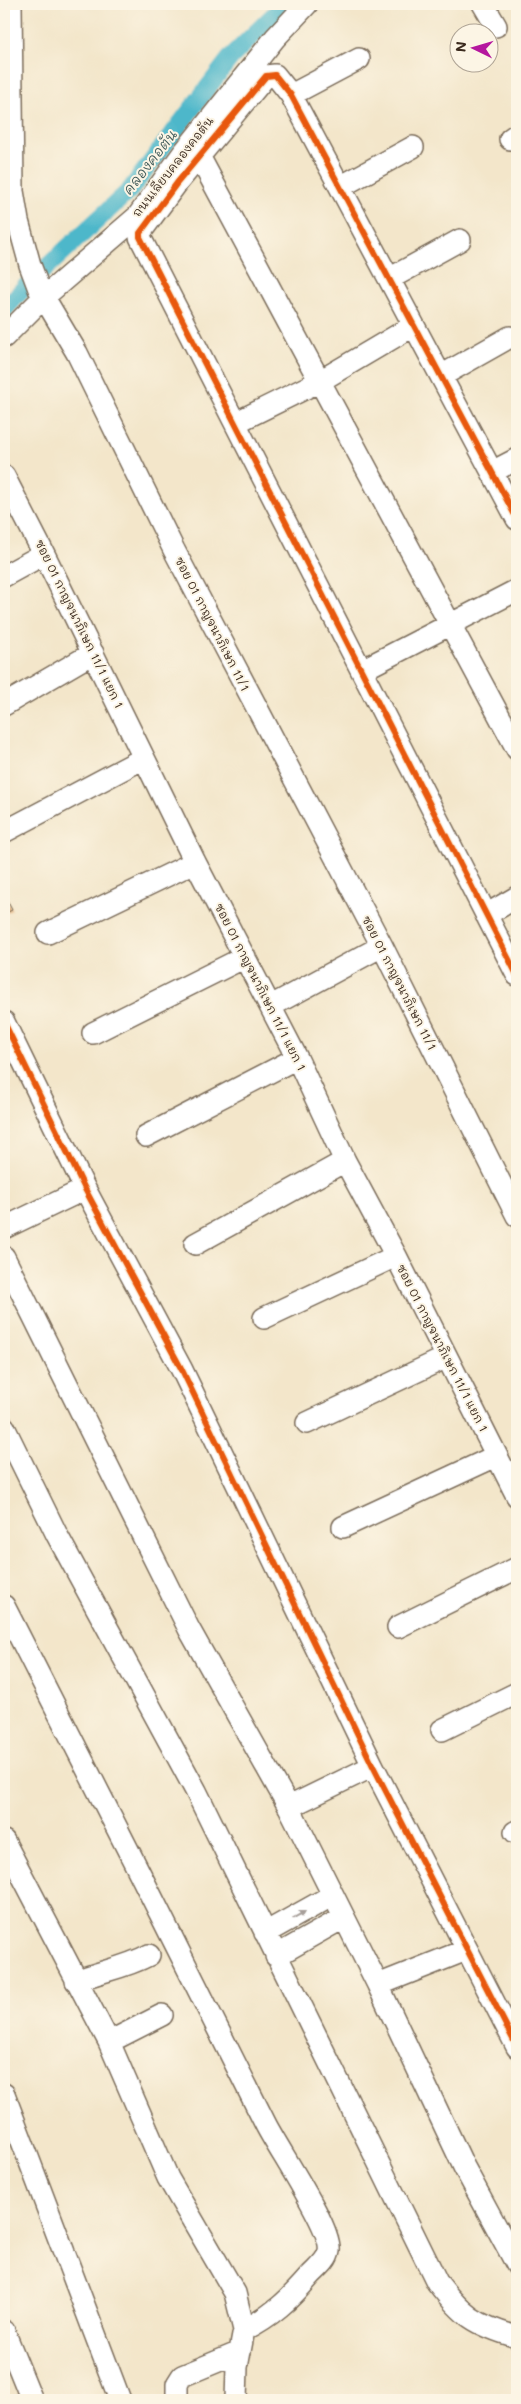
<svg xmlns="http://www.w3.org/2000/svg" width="521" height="2404" font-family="Mali,'Playpen Sans Thai',sans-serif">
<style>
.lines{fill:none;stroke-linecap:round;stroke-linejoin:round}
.canal{stroke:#4db7ca;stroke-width:18}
.building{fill:#dfaa6f}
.minor-casing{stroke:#7b6c5a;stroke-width:24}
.minor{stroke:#fff;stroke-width:21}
.cycleway-casing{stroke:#fcf5e5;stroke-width:9}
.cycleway{stroke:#e8590c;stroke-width:6}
.oneway{fill:#a79f9a}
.labels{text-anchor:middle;stroke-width:4;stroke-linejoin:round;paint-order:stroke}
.street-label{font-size:12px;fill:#3b2a1e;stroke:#fcf5e5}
.water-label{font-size:14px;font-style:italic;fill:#415b5a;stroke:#fcf5e5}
</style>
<rect width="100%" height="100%" fill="#fcf5e5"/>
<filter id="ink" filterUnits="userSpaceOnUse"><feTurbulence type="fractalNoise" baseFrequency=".02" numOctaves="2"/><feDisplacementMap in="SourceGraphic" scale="10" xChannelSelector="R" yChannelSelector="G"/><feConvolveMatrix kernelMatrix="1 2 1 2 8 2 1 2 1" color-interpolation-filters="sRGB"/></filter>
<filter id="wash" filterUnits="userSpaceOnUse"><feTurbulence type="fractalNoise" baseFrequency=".0096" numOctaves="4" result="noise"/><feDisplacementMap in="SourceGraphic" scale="20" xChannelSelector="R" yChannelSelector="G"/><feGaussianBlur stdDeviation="1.12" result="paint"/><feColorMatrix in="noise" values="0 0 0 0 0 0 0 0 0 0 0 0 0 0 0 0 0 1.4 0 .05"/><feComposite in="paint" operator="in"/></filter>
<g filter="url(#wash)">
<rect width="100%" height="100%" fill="#f3e6ca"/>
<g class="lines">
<!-- canal -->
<path class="canal" d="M 4,310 L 23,289 L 130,190 L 231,57 L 285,4"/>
</g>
<g id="blocks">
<!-- building -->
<path class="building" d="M 4,894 L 12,910 L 4,914 Z"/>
</g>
</g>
<g filter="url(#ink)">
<use href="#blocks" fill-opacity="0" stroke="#7b6c5a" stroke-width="1"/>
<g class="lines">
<defs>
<path id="minor" d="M 11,4 L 13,191 L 18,221 L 30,265 L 39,289 L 77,353 L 174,550 L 382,946 L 517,1216
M 483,4 L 496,26
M 291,95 L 359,59
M 510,139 L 517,134
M 200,158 L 517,749
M 340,187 L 413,147
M 389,279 L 460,240
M 4,337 L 44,297 L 138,216 L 184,152 L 275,38 L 307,4
M 441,376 L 510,337
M 235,423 L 320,381 L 413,326
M 492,472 L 517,459
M 4,476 L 44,554 L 195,862 L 297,1058 L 345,1161 L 396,1256 L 517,1496
M 517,519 L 291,95 L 275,75 L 266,76 L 177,183 L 140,233 L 140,237 L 517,975
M 4,576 L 44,554
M 362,670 L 517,590
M 4,705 L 93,653
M 4,832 L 144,758
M 486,915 L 517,897
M 48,933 L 195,862
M 271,1006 L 382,946
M 4,1022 L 85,1189 L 182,1370 L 373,1766 L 517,2047
M 93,1033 L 245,957
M 146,1136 L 297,1058
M 4,1228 L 85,1189
M 195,1244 L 345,1161
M 4,1257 L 189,1629 L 289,1807 L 378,1985 L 464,2167 L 517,2265
M 264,1318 L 396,1256
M 307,1423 L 447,1357
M 4,1427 L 57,1535 L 196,1791 L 437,2282 C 463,2316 475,2325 517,2337
M 343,1527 L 496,1456
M 4,1606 C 92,1778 179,1950 265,2123 C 277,2148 333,2229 329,2251 C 327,2262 316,2269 309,2277 C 289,2300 272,2316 244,2330 L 237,2367 L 236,2400
M 398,1627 L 517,1568
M 442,1730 L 517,1693
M 289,1807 L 373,1766
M 515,1832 L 517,1831
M 4,1841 L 109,2042 L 168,2178 L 235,2293 L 244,2330
M 265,1933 L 333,1895
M 276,1956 L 343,1918
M 76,1981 C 100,1971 125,1968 149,1955
M 378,1985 L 466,1950
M 109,2042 L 162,2015
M 4,2094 L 120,2400
M 4,2331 L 32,2400
M 177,2400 L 177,2384 L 182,2376 L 240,2352"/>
</defs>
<!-- minor casing -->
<use href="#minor" class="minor-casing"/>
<!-- minor -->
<use href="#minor" class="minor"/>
<defs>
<path id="cycleway" d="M 517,519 L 291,95 L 275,75 L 266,76 L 177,183 L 140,233 L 140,237 L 517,975
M 4,1022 L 85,1189 L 182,1370 L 373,1766 L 517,2047"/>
</defs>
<!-- cycleway casing -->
<use href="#cycleway" class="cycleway-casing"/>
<!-- cycleway -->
<use href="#cycleway" class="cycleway"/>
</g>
<!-- one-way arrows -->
<defs><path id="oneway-solid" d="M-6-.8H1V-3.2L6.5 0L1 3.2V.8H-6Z" transform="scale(1.25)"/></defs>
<use class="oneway" href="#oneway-solid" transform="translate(299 1915) rotate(-29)"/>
</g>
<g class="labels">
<!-- street labels -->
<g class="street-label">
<text transform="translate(173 167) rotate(-52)" y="4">ถนนเลียบคลองคอตัน</text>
<text transform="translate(79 624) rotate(64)" y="4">ซอย 01 กาญจนาภิเษก 11/1 แยก 1</text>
<text transform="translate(212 624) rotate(63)" y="4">ซอย 01 กาญจนาภิเษก 11/1</text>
<text transform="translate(399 983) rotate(63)" y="4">ซอย 01 กาญจนาภิเษก 11/1</text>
<text transform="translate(260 987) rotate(63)" y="4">ซอย 01 กาญจนาภิเษก 11/1 แยก 1</text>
<text transform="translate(442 1348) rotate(63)" y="4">ซอย 01 กาญจนาภิเษก 11/1 แยก 1</text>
</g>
<!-- water labels -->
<g class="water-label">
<text transform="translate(150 162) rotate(-52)" y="5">คลองคอตัน</text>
</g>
</g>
<!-- margin -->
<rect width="521" height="2404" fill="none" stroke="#fcf5e5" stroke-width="20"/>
<!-- north arrow -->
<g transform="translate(474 48) rotate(275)"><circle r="24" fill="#fcf5e5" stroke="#afa495"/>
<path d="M0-4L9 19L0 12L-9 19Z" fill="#b5179e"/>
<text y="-8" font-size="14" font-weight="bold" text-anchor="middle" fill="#3b2a1e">N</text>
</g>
</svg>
